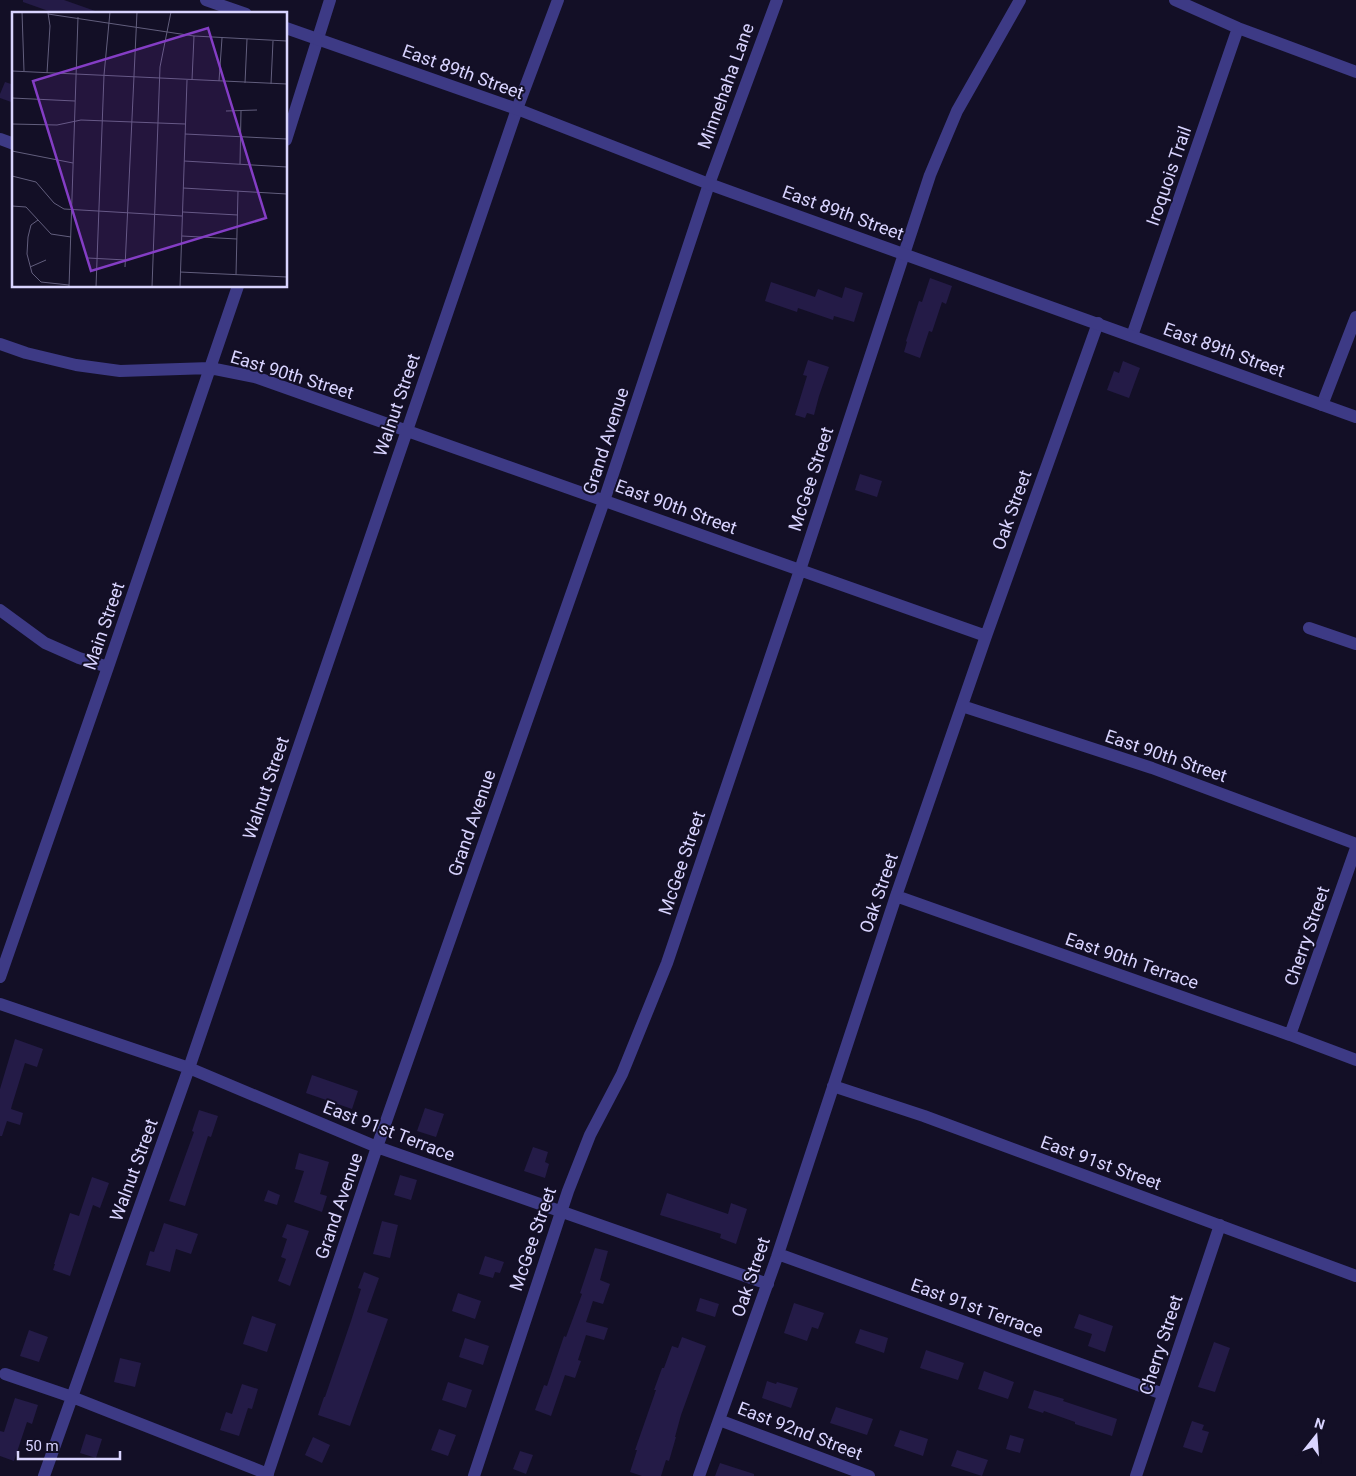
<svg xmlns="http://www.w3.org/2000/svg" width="1356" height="1476" font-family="Roboto,sans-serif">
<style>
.building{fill:#241b47}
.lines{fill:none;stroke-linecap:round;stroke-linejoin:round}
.minor{stroke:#3d3a85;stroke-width:12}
.tertiary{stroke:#3d3a85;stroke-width:12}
.labels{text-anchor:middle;stroke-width:4;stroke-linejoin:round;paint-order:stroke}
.street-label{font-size:18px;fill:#d9d4ff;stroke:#130f26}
.inset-road{fill:none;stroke:#625e7d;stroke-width:1}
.view{fill:#843dc5;fill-opacity:0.15;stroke:#843dc5;stroke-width:2.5}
.inset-edge{fill:none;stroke:#d9d4ff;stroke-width:2.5}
</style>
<rect width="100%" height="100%" fill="#130f26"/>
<!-- building -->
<path class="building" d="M 23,0 L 64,0 L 98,12 L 98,14 L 57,14 L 23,2 Z
M 5,82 L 14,85 L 14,103 L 0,98 L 0,94 Z
M 930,278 L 952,286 L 946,304 L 942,302 L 932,332 L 929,331 L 920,358 L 904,352 L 907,342 L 906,341 L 919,301 L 922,302 Z
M 771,282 L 815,297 L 818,289 L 842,298 L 845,287 L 863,293 L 854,322 L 834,316 L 833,320 L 798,308 L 797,312 L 765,301 Z
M 808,360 L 829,367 L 819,396 L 814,415 L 807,413 L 805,418 L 795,415 L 807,376 L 803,375 Z
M 1123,361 L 1140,368 L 1129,398 L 1107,390 L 1114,371 L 1119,373 Z
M 860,474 L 882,481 L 877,497 L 855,490 Z
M 15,1039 L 43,1049 L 37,1067 L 25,1063 L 12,1105 L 11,1109 L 23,1113 L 20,1125 L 7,1121 L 2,1136 L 0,1136 L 0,1089 Z
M 312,1075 L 358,1091 L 352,1109 L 306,1093 Z
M 425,1108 L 444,1114 L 436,1137 L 417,1131 Z
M 199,1110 L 218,1116 L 211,1137 L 208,1136 L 185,1206 L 169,1201 L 194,1132 L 192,1131 Z
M 533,1147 L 548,1152 L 545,1162 L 549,1164 L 545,1178 L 524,1171 Z
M 299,1153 L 329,1162 L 320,1194 L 327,1196 L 322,1212 L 294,1202 L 304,1171 L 295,1169 Z
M 400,1175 L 417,1180 L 411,1200 L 394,1195 Z
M 92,1177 L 109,1183 L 100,1208 L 93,1205 L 70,1276 L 53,1270 L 55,1264 L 54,1264 L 70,1213 L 79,1216 Z
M 268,1190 L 280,1195 L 277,1205 L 264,1201 Z
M 667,1193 L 728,1214 L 731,1203 L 747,1209 L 736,1244 L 720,1238 L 721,1234 L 660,1215 Z
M 382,1221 L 398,1225 L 390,1258 L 373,1254 Z
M 164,1223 L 198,1234 L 191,1254 L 176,1249 L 170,1272 L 146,1265 L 150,1251 L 154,1252 Z
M 287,1224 L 309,1231 L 290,1286 L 278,1281 L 286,1259 L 281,1257 L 287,1239 L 282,1237 Z
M 595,1248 L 608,1251 L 600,1280 L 610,1284 L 603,1304 L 593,1301 L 586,1322 L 608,1328 L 604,1340 L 586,1335 L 578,1360 L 581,1361 L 575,1378 L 565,1375 L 551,1416 L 535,1410 L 544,1385 L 547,1386 L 564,1336 L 566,1337 L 582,1294 L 580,1293 Z
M 485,1256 L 504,1262 L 500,1273 L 495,1272 L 493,1278 L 479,1274 Z
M 364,1272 L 379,1278 L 367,1312 L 388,1319 L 350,1426 L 318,1415 L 324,1397 L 325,1397 L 351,1321 L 361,1289 L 358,1288 Z
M 458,1293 L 481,1301 L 475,1319 L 452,1311 Z
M 700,1298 L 719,1304 L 715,1317 L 696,1311 Z
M 794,1303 L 824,1313 L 818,1329 L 812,1327 L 807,1341 L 784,1333 Z
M 1079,1314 L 1113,1326 L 1105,1352 L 1088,1346 L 1092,1334 L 1074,1328 Z
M 252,1316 L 276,1324 L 267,1352 L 243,1344 Z
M 860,1329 L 888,1338 L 884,1353 L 855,1343 Z
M 29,1330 L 48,1337 L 39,1362 L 20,1356 Z
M 682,1337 L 706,1346 L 681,1415 L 675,1437 L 676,1437 L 669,1461 L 666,1460 L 661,1476 L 642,1476 L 630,1472 L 637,1450 L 635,1450 L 656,1390 L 654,1390 L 662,1368 L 664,1368 L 672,1346 L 678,1348 Z
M 465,1338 L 489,1346 L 483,1365 L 459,1357 Z
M 1214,1342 L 1230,1348 L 1215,1392 L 1198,1387 Z
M 926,1350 L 964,1363 L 958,1380 L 920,1368 Z
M 120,1358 L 141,1363 L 135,1387 L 114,1382 Z
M 984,1371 L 1014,1382 L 1008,1399 L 978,1389 Z
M 767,1381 L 776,1384 L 777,1382 L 798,1388 L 791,1408 L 762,1398 Z
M 448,1382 L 472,1390 L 466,1408 L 442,1400 Z
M 242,1384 L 258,1389 L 252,1409 L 248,1408 L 239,1436 L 220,1430 L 226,1412 L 232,1414 Z
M 1034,1390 L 1064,1399 L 1063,1401 L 1117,1419 L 1112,1436 L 1075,1424 L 1075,1422 L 1044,1411 L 1043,1413 L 1028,1408 Z
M 15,1398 L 38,1405 L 32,1424 L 27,1422 L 14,1461 L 0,1456 L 0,1431 L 4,1432 Z
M 836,1407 L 873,1419 L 867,1435 L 830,1423 Z
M 1192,1421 L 1204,1425 L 1202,1430 L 1209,1432 L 1202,1453 L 1183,1447 Z
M 439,1429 L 456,1435 L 448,1456 L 431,1450 Z
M 900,1430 L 928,1439 L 923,1456 L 894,1446 Z
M 86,1434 L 102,1439 L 96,1458 L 80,1453 Z
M 1010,1435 L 1024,1439 L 1020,1453 L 1006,1449 Z
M 313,1437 L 330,1445 L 322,1463 L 305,1455 Z
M 957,1450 L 988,1460 L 982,1476 L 951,1466 Z
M 520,1451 L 533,1455 L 526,1474 L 513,1469 Z
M 720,1463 L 754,1474 L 754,1476 L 715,1476 Z"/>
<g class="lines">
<!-- minor -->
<path class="minor" d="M 1175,0 L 1238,28 L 1356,72
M 0,139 L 14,144
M 286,140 L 330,0
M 1132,336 L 1238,28
M 0,344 L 26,353 L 76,365 L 120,371 L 210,368 L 255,377 L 986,636
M 1322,405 L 1356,317
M 0,610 L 45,643 L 79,658 L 108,667
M 1309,628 L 1356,644
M 962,706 L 1152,768 L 1356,844
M 896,896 L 1290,1035 L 1356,1060
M 0,977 L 108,667 L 238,286
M 0,1004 L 189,1068 L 377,1147 L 768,1284
M 1290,1035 L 1356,848
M 833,1086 L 924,1116 L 1356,1276
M 778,1254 L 1163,1394
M 5,1374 L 72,1397 L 268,1474
M 719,1420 L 869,1476
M 44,1476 L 189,1068 L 517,109 L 558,0
M 267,1476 L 377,1147 L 604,501 L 709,184 L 777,0
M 474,1476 L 568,1191 L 590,1135 L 622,1074 L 667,963 L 800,570 L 930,175 L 957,111 L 1020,0
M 699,1476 L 777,1257 L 896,896 L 986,636 L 1098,323
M 1136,1476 L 1220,1225"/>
<!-- tertiary -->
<path class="tertiary" d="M 206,0 L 246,14
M 286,28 L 517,109 L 709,184 L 1356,417"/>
</g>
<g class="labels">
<!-- street labels -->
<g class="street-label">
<text transform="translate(463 72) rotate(20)" y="6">East 89th Street</text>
<text transform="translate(726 86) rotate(-70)" y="6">Minnehaha Lane</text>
<text transform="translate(1169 176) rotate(-71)" y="6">Iroquois Trail</text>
<text transform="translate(843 213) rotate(20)" y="6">East 89th Street</text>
<text transform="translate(1224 350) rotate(20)" y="6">East 89th Street</text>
<text transform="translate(292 375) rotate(17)" y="6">East 90th Street</text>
<text transform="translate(397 405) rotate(-71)" y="6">Walnut Street</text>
<text transform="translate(606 441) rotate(-72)" y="6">Grand Avenue</text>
<text transform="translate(811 479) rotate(-72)" y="6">McGee Street</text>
<text transform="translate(676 507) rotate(20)" y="6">East 90th Street</text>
<text transform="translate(1012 510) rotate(-70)" y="6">Oak Street</text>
<text transform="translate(104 626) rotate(-71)" y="6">Main Street</text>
<text transform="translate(1166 756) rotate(19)" y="6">East 90th Street</text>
<text transform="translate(266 788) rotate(-71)" y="6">Walnut Street</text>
<text transform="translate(472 823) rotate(-71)" y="6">Grand Avenue</text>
<text transform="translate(682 863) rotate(-71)" y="6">McGee Street</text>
<text transform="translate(879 893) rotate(-71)" y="6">Oak Street</text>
<text transform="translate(1307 936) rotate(-71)" y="6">Cherry Street</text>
<text transform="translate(1132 961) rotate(19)" y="6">East 90th Terrace</text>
<text transform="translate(389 1131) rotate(21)" y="6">East 91st Terrace</text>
<text transform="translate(1101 1163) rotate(20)" y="6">East 91st Street</text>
<text transform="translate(134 1170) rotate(-70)" y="6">Walnut Street</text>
<text transform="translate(339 1206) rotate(-71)" y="6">Grand Avenue</text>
<text transform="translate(533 1239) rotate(-71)" y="6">McGee Street</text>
<text transform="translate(751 1277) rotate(-71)" y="6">Oak Street</text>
<text transform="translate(977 1308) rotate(20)" y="6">East 91st Terrace</text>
<text transform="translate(1161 1345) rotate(-72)" y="6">Cherry Street</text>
<text transform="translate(800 1431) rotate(21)" y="6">East 92nd Street</text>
</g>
</g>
<!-- overview -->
<g transform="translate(12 12)">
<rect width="275" height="275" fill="#130f26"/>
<path class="inset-road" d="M 10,0 L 12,59M 36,2 L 182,24 L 275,29M 0,59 L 275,72M 35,61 L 38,14 L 36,1M 180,68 L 182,24M 207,69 L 210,26M 233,71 L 235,27M 259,72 L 261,29M 0,86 L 63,89M 214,99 L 245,98M 0,112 L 45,113 L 69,108 L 173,112M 173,122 L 275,127M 0,139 L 61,151M 172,149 L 275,155M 228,152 L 229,99M 0,164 L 24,170 L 42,191 L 52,197 L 170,204M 171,176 L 275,182M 0,194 L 14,195 L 39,222 L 59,225M 171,200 L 226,203M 26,208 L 19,213 L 16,225 L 15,242 L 20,261 L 29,270 L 57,273M 170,224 L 225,227M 76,246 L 114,248M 18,255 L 34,248M 113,255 L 125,0M 168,260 L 275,265M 224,263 L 226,179M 57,275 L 66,5M 84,275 L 92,63 L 98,0M 140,275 L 148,55 L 159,0M 168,275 L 175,68"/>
<path class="view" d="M 196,16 L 254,206 L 79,259 L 21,69 Z"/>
<rect width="275" height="275" class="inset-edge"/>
</g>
<!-- north arrow -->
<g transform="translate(1316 1436) rotate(17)" stroke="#130f26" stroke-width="4" paint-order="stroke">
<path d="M0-4L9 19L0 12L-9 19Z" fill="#d9d4ff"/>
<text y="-8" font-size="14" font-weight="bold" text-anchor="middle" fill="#d9d4ff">N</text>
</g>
<!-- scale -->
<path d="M18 1451v8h102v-8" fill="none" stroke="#d9d4ff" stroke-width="2.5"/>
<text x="25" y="1451" font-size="15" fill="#d9d4ff" stroke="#130f26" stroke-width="4" paint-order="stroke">50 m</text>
</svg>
